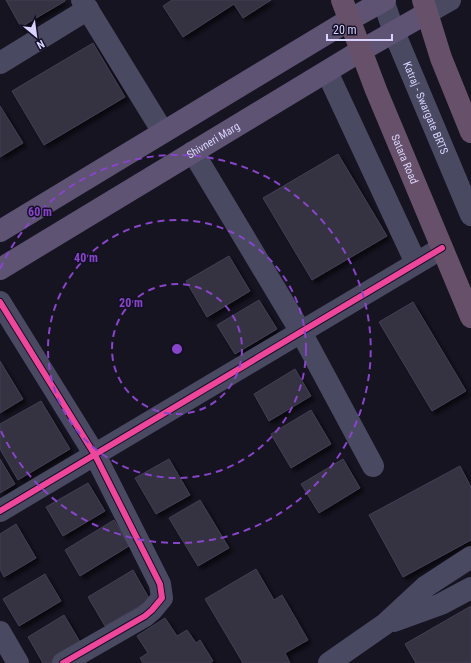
<svg xmlns="http://www.w3.org/2000/svg" width="471" height="663" font-family="'Roboto Condensed',sans-serif">
<style>
.building{fill:#343243;stroke:#433f54;filter:url(#shadow)}
.lines{fill:none;stroke-linecap:round;stroke-linejoin:round}
.minor{stroke:#4a4962;stroke-width:22}
.major{stroke:#5e5373;stroke-width:22}
.highway{stroke:#67516a;stroke-width:22}
.cycleway-casing{stroke:#130f26;stroke-width:8}
.cycleway{stroke:#ed469a;stroke-width:6}
.ring{fill:none;stroke:#8945c9;stroke-width:2;stroke-dasharray:7 5}
.labels{text-anchor:middle;stroke-width:3;stroke-linejoin:round;paint-order:stroke}
.street-label{font-size:11px;fill:#d9d4ff;stroke:#130f26}
.centre{fill:#8945c9;stroke:#130f26;stroke-width:2}
.ring-label{font-size:12px;text-anchor:middle;font-weight:bold;fill:#8945c9;stroke:#130f26;stroke-width:3;stroke-linejoin:round;paint-order:stroke}
</style>
<defs>
<filter id="shadow"><feDropShadow dx="3.5" dy="3.5" stdDeviation="2" flood-color="#0009"/></filter>
</defs>
<rect width="100%" height="100%" fill="#161421"/>
<!-- building -->
<path class="building" d="M 6,0 L 65,0 L 65,1 L 21,27 Z
M 172,0 L 271,0 L 243,18 L 234,4 L 183,37 L 163,6 Z
M 93,43 L 125,97 L 44,145 L 12,91 Z
M 0,106 L 23,143 L 0,157 Z
M 338,154 L 387,236 L 312,280 L 263,198 Z
M 229,256 L 250,291 L 207,317 L 186,281 Z
M 259,300 L 277,329 L 235,354 L 217,325 Z
M 413,302 L 466,391 L 432,411 L 379,322 Z
M 0,361 L 23,399 L 0,413 Z
M 295,369 L 311,396 L 269,421 L 254,394 Z
M 41,401 L 70,449 L 18,480 L 0,449 L 0,424 Z
M 311,410 L 331,444 L 291,468 L 271,434 Z
M 0,459 L 15,484 L 0,493 Z
M 169,459 L 190,495 L 156,514 L 135,478 Z
M 343,459 L 360,488 L 319,513 L 301,484 Z
M 460,466 L 471,487 L 471,540 L 403,577 L 369,515 Z
M 88,483 L 105,511 L 63,536 L 46,507 Z
M 200,500 L 229,548 L 198,566 L 169,518 Z
M 114,520 L 129,546 L 80,576 L 65,550 Z
M 16,524 L 36,558 L 4,577 L 0,569 L 0,534 Z
M 256,569 L 274,600 L 282,595 L 308,640 L 285,653 L 290,663 L 243,663 L 205,599 Z
M 133,570 L 150,600 L 105,626 L 88,597 Z
M 45,574 L 61,601 L 19,626 L 3,599 Z
M 471,606 L 471,663 L 416,663 L 405,644 Z
M 64,615 L 83,647 L 55,663 L 43,663 L 28,637 Z
M 165,618 L 177,636 L 187,630 L 196,643 L 200,640 L 213,661 L 210,663 L 143,663 L 140,658 L 148,653 L 137,636 Z"/>
<g class="lines">
<!-- minor -->
<g class="minor">
<path d="M 82,0 L 163,132"/>
<path id="s1" d="M 383,0 L 394,32 L 471,215"/>
<path d="M 427,13 L 450,0"/>
<path d="M 0,63 L 88,9"/>
<path d="M 327,72 L 416,263"/>
<path d="M 193,152 L 301,332 L 373,466"/>
<path d="M 0,302 L 95,455 L 160,584 L 162,598 L 152,610 L 145,616 L 63,663"/>
<path d="M 0,511 L 442,248"/>
<path d="M 394,621 L 441,604 L 471,588"/>
<path d="M 0,632 L 18,663"/>
<path d="M 329,663 L 385,624 L 425,587 L 471,557"/>
</g>
<!-- major -->
<g class="major">
<path d="M 0,231 L 349,20 L 385,0"/>
<path id="s2" d="M 0,269 L 362,50 L 427,13"/>
</g>
<!-- highway -->
<g class="highway">
<path id="s3" d="M 342,0 L 376,90 L 471,317"/>
<path d="M 423,0 L 441,58 L 471,132"/>
</g>
<defs>
<path id="cycleway" d="M 0,302 L 95,455 L 160,584 L 162,598 L 152,610 L 145,616 L 63,663
M 0,511 L 442,248"/>
</defs>
<!-- cycleway casing -->
<use href="#cycleway" class="cycleway-casing"/>
<!-- cycleway -->
<use href="#cycleway" class="cycleway"/>
</g>
<!-- distance rings -->
<g class="ring">
<circle cx="177" cy="349" r="65"/>
<circle cx="177" cy="349" r="129"/>
<path d="M0 269A194 194 0 1 1 0 429"/>
</g>
<g class="labels">
<!-- street labels -->
<g class="street-label">
<text dy="4" stroke="none"><textPath href="#s1" startOffset="116">Katraj - Swargate BRTS</textPath></text>
<text dy="4" stroke="none"><textPath href="#s2" startOffset="249">Shivneri Marg</textPath></text>
<text dy="4" stroke="none"><textPath href="#s3" startOffset="171">Satara Road</textPath></text>
</g>
</g>
<circle cx="177" cy="349" r="6" class="centre"/>
<g class="ring-label">
<text x="40" y="216">60 m</text>
<text x="86" y="262">40 m</text>
<text x="131" y="307">20 m</text>
</g>
<!-- north arrow -->
<g transform="translate(36 36) rotate(151)" stroke="#130f26" stroke-width="3" paint-order="stroke">
<path d="M0-3L7 15L0 10L-7 15Z" fill="#d9d4ff"/>
<text y="-6" font-size="11" font-weight="bold" text-anchor="middle" fill="#d9d4ff">N</text>
</g>
<!-- scale -->
<path d="M327 34v6h65v-6" fill="none" stroke="#d9d4ff" stroke-width="2"/>
<text x="333" y="34" font-size="12" fill="#d9d4ff" stroke="#130f26" stroke-width="3" paint-order="stroke">20 m</text>
</svg>
